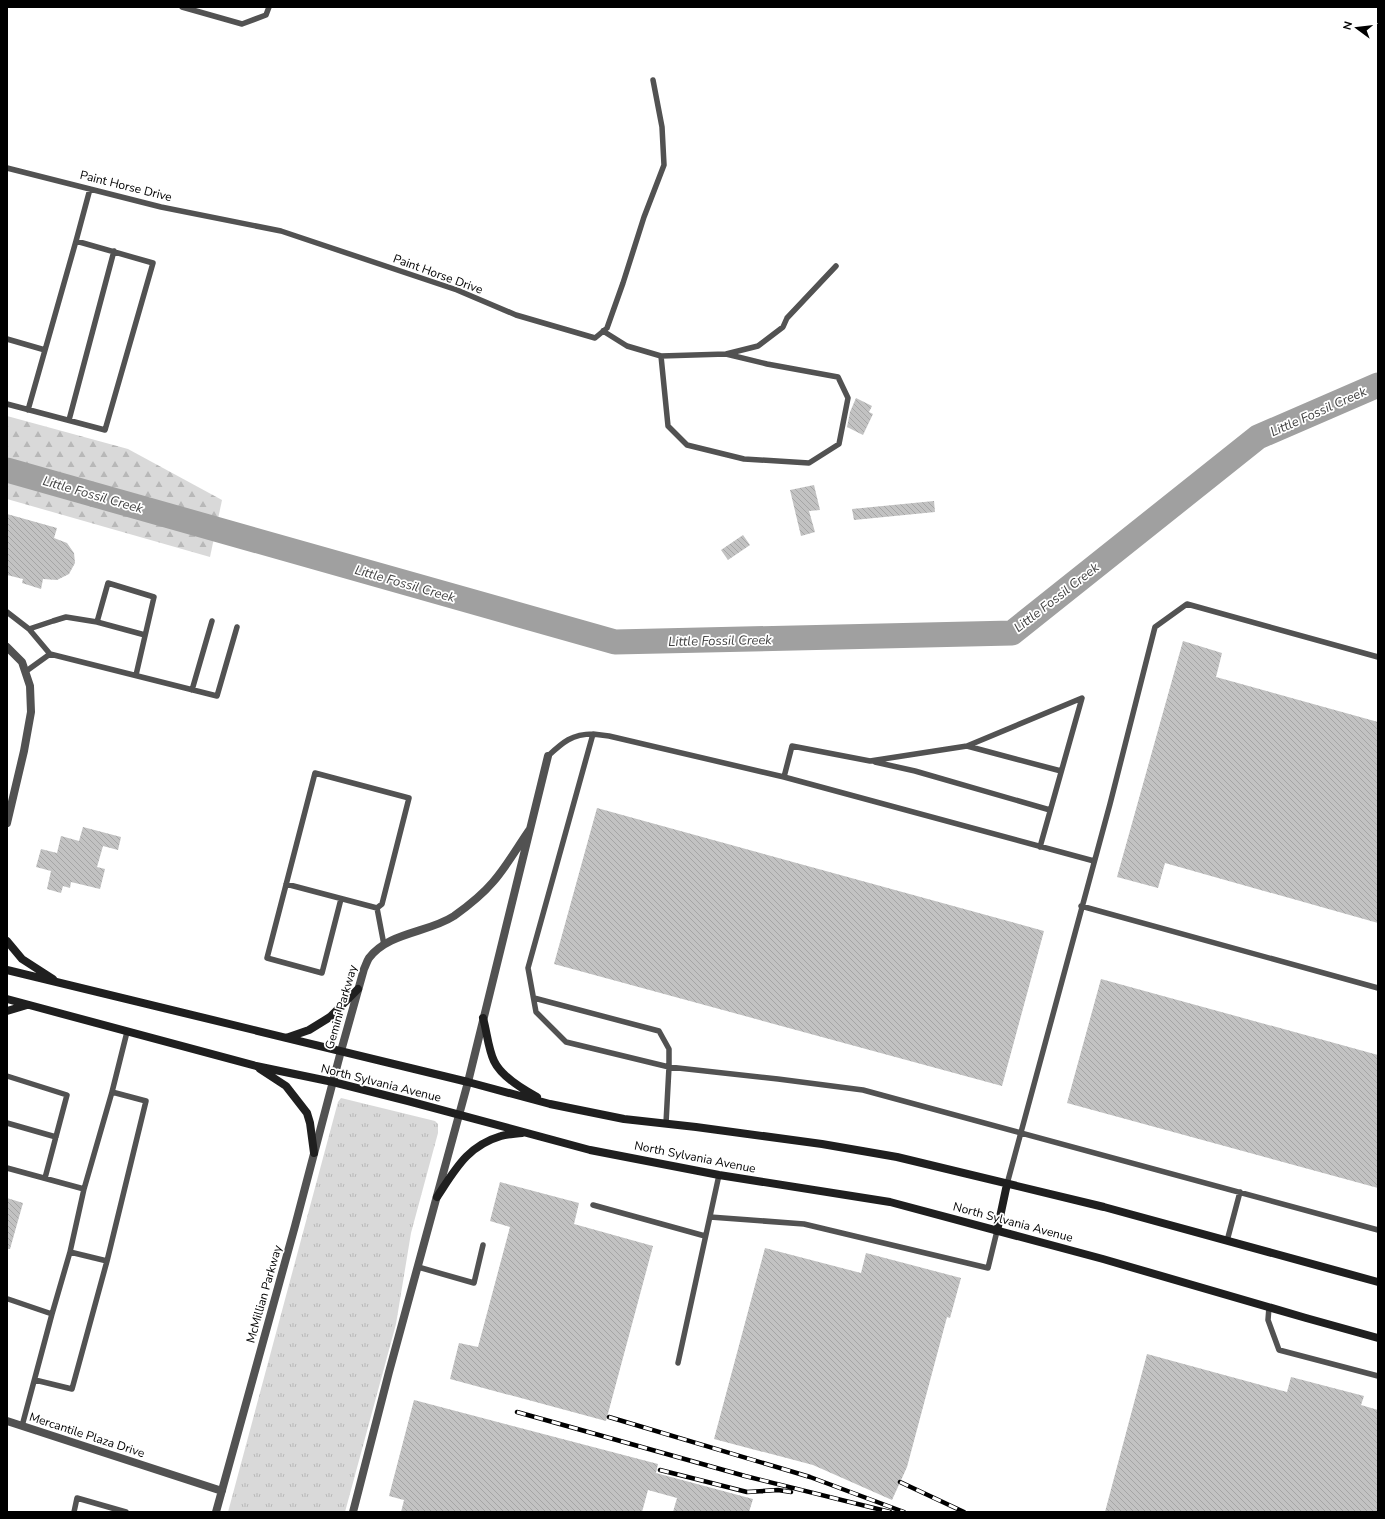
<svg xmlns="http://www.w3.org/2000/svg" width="1385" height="1519" font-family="'Nunito Sans',sans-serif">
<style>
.grass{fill:url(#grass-tufts)}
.forest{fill:url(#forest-firs)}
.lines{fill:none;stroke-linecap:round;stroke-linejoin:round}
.river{stroke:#a0a0a0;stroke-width:25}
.building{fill:url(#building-back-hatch)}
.lane{stroke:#525252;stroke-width:5.5}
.street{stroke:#525252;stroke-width:8}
.secondary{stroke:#1f1f1f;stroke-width:8}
.rail-casing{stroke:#000;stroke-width:4.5}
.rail{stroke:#fff;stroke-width:3;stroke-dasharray:9;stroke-linecap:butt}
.labels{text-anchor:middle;stroke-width:3.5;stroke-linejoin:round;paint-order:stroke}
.street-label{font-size:12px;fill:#000;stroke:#fff}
.water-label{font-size:13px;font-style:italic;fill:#414141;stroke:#fff}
</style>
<defs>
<pattern id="grass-tufts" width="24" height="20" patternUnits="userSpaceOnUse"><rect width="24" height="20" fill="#d9d9d9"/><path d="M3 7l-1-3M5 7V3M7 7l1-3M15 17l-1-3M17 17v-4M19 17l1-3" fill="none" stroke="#b8b8b8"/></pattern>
<pattern id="forest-firs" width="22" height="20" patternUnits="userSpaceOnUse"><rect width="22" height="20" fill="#d9d9d9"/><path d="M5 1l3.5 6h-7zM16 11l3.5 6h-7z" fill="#b8b8b8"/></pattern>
<pattern id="building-back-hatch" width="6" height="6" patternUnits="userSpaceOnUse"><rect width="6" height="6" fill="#c2c2c2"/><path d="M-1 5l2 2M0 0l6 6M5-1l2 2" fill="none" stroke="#a5a5a5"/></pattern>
</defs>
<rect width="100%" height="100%" fill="#fff"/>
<!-- grass -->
<path class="grass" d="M 341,1098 L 435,1121 L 438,1124 L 438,1133 L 411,1233 L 396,1324 L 345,1512 L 228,1512 L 338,1102 Z"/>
<!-- forest -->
<path class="forest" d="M 7,416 L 128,449 L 222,500 L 210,557 L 7,499 Z"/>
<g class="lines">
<!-- river -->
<path class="river" d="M 7,470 L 615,642 L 1012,633 L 1258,437 L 1378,385"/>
</g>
<!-- building -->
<path class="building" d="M 856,398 L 872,406 L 869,412 L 873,414 L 863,435 L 847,427 L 850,412 Z
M 814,485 L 820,510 L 809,511 L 815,532 L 801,536 L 790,490 Z
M 934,501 L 935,512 L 854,520 L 852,509 Z
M 7,514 L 57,528 L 54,538 L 67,543 L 74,553 L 75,563 L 69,574 L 57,580 L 43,579 L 41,589 L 22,583 L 23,579 L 7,575 Z
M 743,535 L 750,545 L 728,560 L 721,550 Z
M 1183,641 L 1222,653 L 1216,677 L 1378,722 L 1378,923 L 1165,863 L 1158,888 L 1117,877 Z
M 597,808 L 1044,931 L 1002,1086 L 554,964 Z
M 83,827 L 121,837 L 118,850 L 103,846 L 97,867 L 105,869 L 100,889 L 71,882 L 70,888 L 63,886 L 61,893 L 47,889 L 51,871 L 36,867 L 41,849 L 57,853 L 61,836 L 79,841 Z
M 1101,979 L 1378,1055 L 1378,1188 L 1067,1103 Z
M 500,1182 L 579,1203 L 574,1224 L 653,1246 L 606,1421 L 450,1379 L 459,1343 L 478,1347 L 510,1227 L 490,1221 Z
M 7,1198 L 23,1203 L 10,1249 L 7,1249 Z
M 765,1248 L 861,1273 L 866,1253 L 961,1278 L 950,1318 L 947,1317 L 907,1467 L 892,1500 L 813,1465 L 714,1439 Z
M 1147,1354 L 1287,1392 L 1291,1377 L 1364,1396 L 1361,1405 L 1378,1410 L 1378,1512 L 1105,1512 Z
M 414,1400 L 658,1464 L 656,1473 L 753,1499 L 749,1512 L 673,1512 L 677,1498 L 648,1490 L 642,1512 L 401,1512 L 404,1500 L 389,1496 Z"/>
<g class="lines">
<!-- lane -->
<path class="lane" d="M 182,7 L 242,24 L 266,15 L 269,7
M 7,168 L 161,207 L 281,231 L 457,290 L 516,315 L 595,338 L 607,328 L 623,283 L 644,217 L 664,165 L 662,127 L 653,80
M 603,331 L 627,346 L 661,356 L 726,354 L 758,346 L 783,327 L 787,318 L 836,266
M 7,339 L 45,350
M 661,356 L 668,426 L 687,445 L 744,459 L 809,463 L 839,444 L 848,398 L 838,377 L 767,364 L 726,354
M 7,404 L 105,430 L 153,263 L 76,241 L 90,189
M 28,410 L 76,241
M 69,420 L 114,251
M 7,612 L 29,629 L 50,654 L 217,696 L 237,627
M 97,622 L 108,583 L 154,597 L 136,675
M 29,629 L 53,621 L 66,617 L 97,622 L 145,635
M 25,672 L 50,654
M 192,690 L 212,621
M 967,746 L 1061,771
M 548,756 C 563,742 572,734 593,734
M 875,762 L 915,771 L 1050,810
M 784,777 L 792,746 L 870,761 L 967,746 L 1082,698 L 1040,847
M 286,884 L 377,908 L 384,945
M 341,899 L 322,973 L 267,958 L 315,773 L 409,798 L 382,904 L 377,908
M 1081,906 L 1378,988
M 534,998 L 659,1031 L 669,1049 L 669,1067 L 566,1042 L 536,1012 L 528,968 L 593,734 L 609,736 L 784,777 L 1094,861
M 7,1076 L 67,1095 L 45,1178
M 112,1092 L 127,1032
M 7,1123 L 56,1137
M 666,1123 L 669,1067 L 778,1079 L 863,1090 L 1378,1230
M 7,1168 L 84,1189
M 1007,1184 L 1110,804 L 1155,627 L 1187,604 L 1378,657
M 593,1205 L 705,1236
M 710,1217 L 804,1224 L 988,1268 L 997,1231
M 1227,1241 L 1240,1192
M 418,1267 L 474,1283 L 483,1245
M 8,1299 L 52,1314 L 22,1426
M 1269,1307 L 1268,1320 L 1279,1350 L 1378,1376
M 52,1314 L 70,1252 L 84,1189 L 112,1092 L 146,1101 L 107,1261
M 678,1363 L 719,1175
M 35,1380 L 72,1389 L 107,1261 L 70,1252
M 74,1512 L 77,1498 L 126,1512"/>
<!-- street -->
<path class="street" d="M 7,647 L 22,662 L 30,686 L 31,712 L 24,751 L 7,823
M 7,1421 L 222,1491
M 216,1512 L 295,1226 L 341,1051 L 364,969 C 366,965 367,961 369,958 C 389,932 428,933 454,916 C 468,906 482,895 493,882 C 507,866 518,846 530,829
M 353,1512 L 389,1372 L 468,1082 L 548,756"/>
<!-- secondary -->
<path class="secondary" d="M 7,941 L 22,959 L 53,979
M 7,970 L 468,1082 L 550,1104 L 624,1119 L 696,1127 L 822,1144 L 897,1157 L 1104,1207 L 1378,1282
M 7,999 L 256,1066 L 333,1082 L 408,1101 L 590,1150 L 719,1175 L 890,1202 L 1103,1259 L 1306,1318 L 1378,1338
M 7,1011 L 27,1005
M 483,1018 C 487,1032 488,1048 494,1061 C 501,1076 524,1090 537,1097
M 286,1038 L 309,1030 L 330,1017 L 358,989
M 260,1069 L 286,1086 L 307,1113 L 310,1123 L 314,1153
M 437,1197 C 455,1170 467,1146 501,1136 C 507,1134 515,1134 522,1133
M 997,1231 L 1007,1184"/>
<defs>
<path id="rail" d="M 517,1412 L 745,1476 L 890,1512
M 609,1417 L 810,1477 L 904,1512
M 660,1470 L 747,1492 L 778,1490 L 791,1492
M 900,1482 L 964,1512"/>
</defs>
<!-- rail casing -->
<use href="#rail" class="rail-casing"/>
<!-- rail -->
<use href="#rail" class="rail"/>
</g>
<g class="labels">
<!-- street labels -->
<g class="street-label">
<text transform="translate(126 186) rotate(14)" y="4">Paint Horse Drive</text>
<text transform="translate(438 274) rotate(20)" y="4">Paint Horse Drive</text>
<text transform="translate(341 1007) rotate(-74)" y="4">Gemini Parkway</text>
<text transform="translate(381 1083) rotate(14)" y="4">North Sylvania Avenue</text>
<text transform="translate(695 1157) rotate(11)" y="4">North Sylvania Avenue</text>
<text transform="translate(1013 1222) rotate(15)" y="4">North Sylvania Avenue</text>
<text transform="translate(264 1294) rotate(-74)" y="4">McMillian Parkway</text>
<text transform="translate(87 1435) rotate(18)" y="4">Mercantile Plaza Drive</text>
</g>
<!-- water labels -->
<g class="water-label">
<text transform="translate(1318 411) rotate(-24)" y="5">Little Fossil Creek</text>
<text transform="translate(93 494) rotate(16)" y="5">Little Fossil Creek</text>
<text transform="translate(405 583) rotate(16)" y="5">Little Fossil Creek</text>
<text transform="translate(1056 597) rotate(-38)" y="5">Little Fossil Creek</text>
<text transform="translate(720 640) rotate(-1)" y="5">Little Fossil Creek</text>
</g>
</g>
<!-- border -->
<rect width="1385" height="1519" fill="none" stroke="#000000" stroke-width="16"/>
<!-- north arrow -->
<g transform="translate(1357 28) rotate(285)" stroke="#ffffff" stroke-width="3" paint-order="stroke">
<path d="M0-3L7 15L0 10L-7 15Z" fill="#000000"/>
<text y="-6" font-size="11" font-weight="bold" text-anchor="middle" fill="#000000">N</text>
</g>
</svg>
